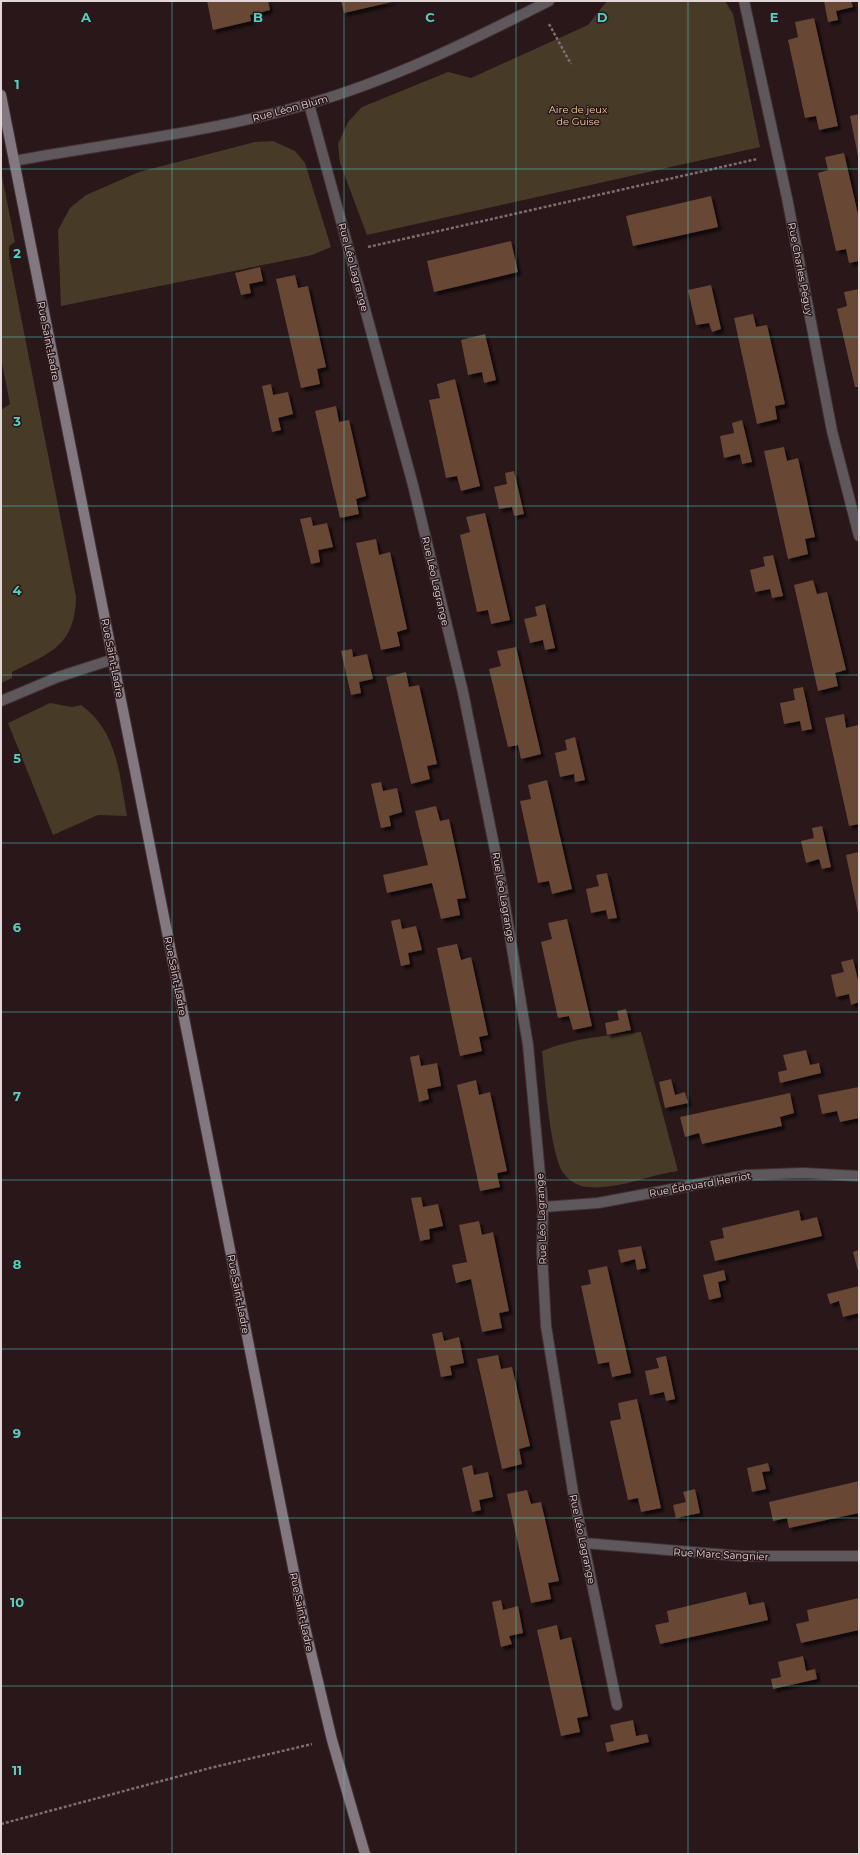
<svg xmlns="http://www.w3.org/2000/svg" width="860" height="1855" font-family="Montserrat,sans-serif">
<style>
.green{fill:#473b28}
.building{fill:#684636;filter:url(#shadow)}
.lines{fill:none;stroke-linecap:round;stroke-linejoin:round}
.street-casing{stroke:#433234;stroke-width:12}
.secondary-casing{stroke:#433234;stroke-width:12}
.path{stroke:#7d6d6f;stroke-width:2.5;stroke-dasharray:3 2;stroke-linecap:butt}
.street{stroke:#5e575c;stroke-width:10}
.secondary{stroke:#837780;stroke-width:10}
.grid{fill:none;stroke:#57cec1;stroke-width:1;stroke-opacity:0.55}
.labels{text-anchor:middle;stroke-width:3;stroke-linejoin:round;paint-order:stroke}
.street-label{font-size:10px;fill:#e3d6d7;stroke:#29171a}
.park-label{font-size:10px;fill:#f3d198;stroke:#29171a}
.grid-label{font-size:13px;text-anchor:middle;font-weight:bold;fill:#57cec1;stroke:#29171a;stroke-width:3;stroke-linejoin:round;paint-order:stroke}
</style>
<defs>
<filter id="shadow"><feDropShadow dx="3.5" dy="3.5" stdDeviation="1" flood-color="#0009"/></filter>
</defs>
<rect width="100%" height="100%" fill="#29171a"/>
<!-- green -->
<path class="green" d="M 607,1 L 725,1 L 733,14 L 760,147 L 367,235 L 340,163 L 338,144 L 348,122 L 362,107 L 448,72 L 471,78 L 588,25 Z
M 273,141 L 295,151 L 305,163 L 331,247 L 312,255 L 61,306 L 58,230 L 70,208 L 86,195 L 139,172 L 255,142 Z
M 1,171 L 15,242 L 9,246 L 9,256 L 76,597 C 75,646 50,653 12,672 L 12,678 L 1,683 L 1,410 L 10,404 L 1,358 Z
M 50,703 L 72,707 L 81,705 C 118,732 119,774 127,816 L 98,815 L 53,835 L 8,723 Z
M 641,1032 L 678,1171 C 648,1175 618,1190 588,1187 C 580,1187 569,1181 564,1174 C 550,1155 545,1078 542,1051 C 574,1038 608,1035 641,1032 Z"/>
<!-- building -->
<path class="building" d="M 207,1 L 268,1 L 270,10 L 250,15 L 251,21 L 213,30 Z
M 341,1 L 392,1 L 392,2 L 344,13 Z
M 824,1 L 851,1 L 853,7 L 836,11 L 838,20 L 828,22 Z
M 814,18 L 838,126 L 819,130 L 816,116 L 805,118 L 788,40 L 798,37 L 795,22 Z
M 859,114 L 859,156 L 858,156 L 850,116 Z
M 844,153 L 859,219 L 859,261 L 849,263 L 846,249 L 836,251 L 818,173 L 828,170 L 825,157 Z
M 711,196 L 718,227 L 633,246 L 626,216 Z
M 511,241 L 518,272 L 434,292 L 427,261 Z
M 260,267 L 263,281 L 249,284 L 251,293 L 241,295 L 235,273 Z
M 295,275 L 298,288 L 308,286 L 326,367 L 317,369 L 320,384 L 301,388 L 276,279 Z
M 711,285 L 721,329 L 712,332 L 709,323 L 696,325 L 688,290 Z
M 859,289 L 859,387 L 855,387 L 837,309 L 847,306 L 844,292 Z
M 753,314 L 756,327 L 767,325 L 785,404 L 775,406 L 777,419 L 757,424 L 734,318 Z
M 485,334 L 496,380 L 484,383 L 482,372 L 468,375 L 461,340 Z
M 455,379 L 480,486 L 461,491 L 457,476 L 446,478 L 429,400 L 440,398 L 437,384 Z
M 271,384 L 273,395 L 288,392 L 293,414 L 278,418 L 281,430 L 272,432 L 262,386 Z
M 336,406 L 339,422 L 349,420 L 366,496 L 356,499 L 359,514 L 340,518 L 315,411 Z
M 742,420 L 752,462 L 742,464 L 740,454 L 724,458 L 720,436 L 734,433 L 732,423 Z
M 784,447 L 787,461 L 798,458 L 815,537 L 805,539 L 808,554 L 788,559 L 764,451 Z
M 514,471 L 524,514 L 514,516 L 512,507 L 499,509 L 494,487 L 507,484 L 505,473 Z
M 485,513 L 510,620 L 491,624 L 488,610 L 477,612 L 460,535 L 470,532 L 466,517 Z
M 311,517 L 313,526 L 327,523 L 333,547 L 318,550 L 320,562 L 311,564 L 300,519 Z
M 376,539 L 379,555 L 390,552 L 407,629 L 397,632 L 400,646 L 381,650 L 356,543 Z
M 773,555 L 783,596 L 772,598 L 770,589 L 755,592 L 750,570 L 765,566 L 763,557 Z
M 813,580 L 817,594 L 827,592 L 846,670 L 835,673 L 838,686 L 818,691 L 794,585 Z
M 545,604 L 555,648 L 545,650 L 543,640 L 530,643 L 524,619 L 537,616 L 535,607 Z
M 516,647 L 541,754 L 521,759 L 518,745 L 508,747 L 489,669 L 501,666 L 497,651 Z
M 352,649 L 353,657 L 367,654 L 373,679 L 359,682 L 361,693 L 351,695 L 341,651 Z
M 406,672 L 409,687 L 419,685 L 437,764 L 427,766 L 430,779 L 411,784 L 386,677 Z
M 803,687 L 812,729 L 802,731 L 800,721 L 784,724 L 780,703 L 795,700 L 793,689 Z
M 844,714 L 846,728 L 858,725 L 859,729 L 859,824 L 849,826 L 825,718 Z
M 575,737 L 585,780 L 575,782 L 574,774 L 560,777 L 555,753 L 567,750 L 565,740 Z
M 547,780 L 572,889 L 552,894 L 549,881 L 538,883 L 520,801 L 531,799 L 528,785 Z
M 381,782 L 383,791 L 397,788 L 402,812 L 389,816 L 391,826 L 381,828 L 371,784 Z
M 436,806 L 440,821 L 449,819 L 466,898 L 457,899 L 460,915 L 441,919 L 432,883 L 387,893 L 383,875 L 428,865 L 415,811 Z
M 822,826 L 831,867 L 822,869 L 819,859 L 806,863 L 801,841 L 814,838 L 812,828 Z
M 859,852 L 859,913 L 858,913 L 846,855 Z
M 607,873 L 617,918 L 608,919 L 606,910 L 591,913 L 586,889 L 599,886 L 596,875 Z
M 400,919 L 402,929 L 416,926 L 422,950 L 408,953 L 410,964 L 401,966 L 391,921 Z
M 567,919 L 592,1026 L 573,1030 L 569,1016 L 558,1018 L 541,942 L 552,939 L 548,923 Z
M 457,944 L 461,960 L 471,957 L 488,1035 L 479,1037 L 482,1051 L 460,1056 L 437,948 Z
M 853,959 L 859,985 L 859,1002 L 851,1005 L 849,994 L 836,997 L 831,975 L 844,972 L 841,962 Z
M 626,1009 L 631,1030 L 607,1035 L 605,1023 L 619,1020 L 617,1011 Z
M 806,1050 L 810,1065 L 819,1063 L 821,1073 L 780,1083 L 778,1072 L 787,1070 L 783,1055 Z
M 419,1055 L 421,1066 L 437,1063 L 441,1086 L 427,1089 L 429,1099 L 419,1102 L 410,1057 Z
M 671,1079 L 675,1095 L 685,1092 L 688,1103 L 665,1108 L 659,1082 Z
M 476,1080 L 479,1095 L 490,1092 L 507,1171 L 497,1173 L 500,1187 L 480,1191 L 457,1085 Z
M 859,1087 L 859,1118 L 840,1122 L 837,1111 L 822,1114 L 818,1095 Z
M 790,1093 L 794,1113 L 780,1117 L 782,1126 L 702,1144 L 699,1133 L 685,1137 L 680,1117 Z
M 421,1197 L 423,1207 L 438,1204 L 443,1226 L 429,1229 L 430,1239 L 420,1241 L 411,1198 Z
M 799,1210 L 801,1221 L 817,1217 L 822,1236 L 715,1261 L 710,1241 L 724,1238 L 722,1228 Z
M 479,1221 L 482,1235 L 493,1232 L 509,1311 L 499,1313 L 502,1328 L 482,1332 L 471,1279 L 456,1283 L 452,1265 L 467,1262 L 459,1225 Z
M 641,1246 L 646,1268 L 637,1270 L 635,1259 L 621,1263 L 618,1250 Z
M 859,1250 L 859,1271 L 858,1271 L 853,1252 Z
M 607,1266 L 631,1373 L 612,1377 L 609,1362 L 598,1364 L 581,1286 L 591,1284 L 588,1270 Z
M 724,1270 L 726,1280 L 718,1282 L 721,1297 L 709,1300 L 703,1275 Z
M 859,1286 L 859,1313 L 843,1317 L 839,1301 L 830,1304 L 827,1294 Z
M 442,1332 L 444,1341 L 459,1337 L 464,1363 L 450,1366 L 452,1375 L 441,1377 L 432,1334 Z
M 498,1355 L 501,1369 L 512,1367 L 530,1446 L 519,1449 L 522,1464 L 502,1469 L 477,1359 Z
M 666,1356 L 675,1399 L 666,1401 L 664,1392 L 650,1395 L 645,1371 L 659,1368 L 656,1358 Z
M 637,1399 L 661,1508 L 641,1512 L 638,1498 L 628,1500 L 610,1421 L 621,1419 L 618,1403 Z
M 768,1463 L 770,1471 L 762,1472 L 766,1489 L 752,1492 L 747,1468 Z
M 472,1465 L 474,1475 L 488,1472 L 493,1497 L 479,1500 L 481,1510 L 472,1512 L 462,1468 Z
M 859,1481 L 859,1513 L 789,1528 L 787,1518 L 773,1521 L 769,1502 Z
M 695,1489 L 700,1513 L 676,1518 L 673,1505 L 686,1502 L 683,1492 Z
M 527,1490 L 531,1504 L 541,1502 L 559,1581 L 548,1583 L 551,1599 L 531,1603 L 507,1494 Z
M 746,1592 L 749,1605 L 764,1602 L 768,1620 L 660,1644 L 655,1625 L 669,1622 L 667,1611 Z
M 859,1598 L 859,1630 L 801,1643 L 796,1624 L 809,1621 L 807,1610 Z
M 501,1600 L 503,1610 L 518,1606 L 523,1633 L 509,1636 L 512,1644 L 501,1647 L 492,1602 Z
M 557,1625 L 560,1640 L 571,1637 L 588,1716 L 577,1718 L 580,1732 L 561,1736 L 537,1630 Z
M 803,1656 L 806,1671 L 815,1669 L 817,1679 L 773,1689 L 771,1679 L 781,1677 L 778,1662 Z
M 633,1720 L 636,1736 L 647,1734 L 649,1742 L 607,1752 L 605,1743 L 614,1741 L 610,1725 Z"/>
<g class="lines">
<defs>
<path id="street" d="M 744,1 L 787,198 L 832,431 L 859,536
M 309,104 L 413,485 L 463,692 L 499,870 L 528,1045 L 543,1207 L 542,1252 L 546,1326 L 573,1492 L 617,1705
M 14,161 C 112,143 212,132 308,104 C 392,80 472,40 549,1
M 1,701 L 58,677 L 114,659
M 543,1207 L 598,1203 L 747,1175 L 803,1173 L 859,1176
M 584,1543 L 740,1556 L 859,1556"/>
<path id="secondary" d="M 1,95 L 304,1623 L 332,1740 L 365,1854"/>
</defs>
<!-- street casing -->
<use href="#street" class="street-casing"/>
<!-- secondary casing -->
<use href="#secondary" class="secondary-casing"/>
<!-- path -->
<path class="path" d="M 549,24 L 571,64
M 368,247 L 757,159
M 1,1824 L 210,1768 L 312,1744"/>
<!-- street -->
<use href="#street" class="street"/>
<!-- secondary -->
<use href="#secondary" class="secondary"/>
</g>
<!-- grid -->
<path class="grid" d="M 172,1 L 172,1854M 344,1 L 344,1854M 516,1 L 516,1854M 688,1 L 688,1854M 1,169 L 859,169M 1,337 L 859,337M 1,506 L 859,506M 1,675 L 859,675M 1,843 L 859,843M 1,1012 L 859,1012M 1,1180 L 859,1180M 1,1349 L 859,1349M 1,1518 L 859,1518M 1,1686 L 859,1686"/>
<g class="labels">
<!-- street labels -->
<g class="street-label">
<text transform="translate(290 108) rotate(-15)" y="4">Rue Léon Blum</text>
<text transform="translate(354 267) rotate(75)" y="4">Rue Léo Lagrange</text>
<text transform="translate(801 269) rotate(79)" y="4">Rue Charles Péguy</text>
<text transform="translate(49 341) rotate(79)" y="4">Rue Saint-Ladre</text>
<text transform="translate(436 581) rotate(77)" y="4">Rue Léo Lagrange</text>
<text transform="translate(113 658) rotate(79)" y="4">Rue Saint-Ladre</text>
<text transform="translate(504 897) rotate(80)" y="4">Rue Léo Lagrange</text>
<text transform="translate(176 976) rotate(79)" y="4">Rue Saint-Ladre</text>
<text transform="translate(700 1184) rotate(-10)" y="4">Rue Édouard Herriot</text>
<text transform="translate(541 1219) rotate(-92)" y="4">Rue Léo Lagrange</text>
<text transform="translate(239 1294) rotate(79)" y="4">Rue Saint-Ladre</text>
<text transform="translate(583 1539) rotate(78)" y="4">Rue Léo Lagrange</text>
<text transform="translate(721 1554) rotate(3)" y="4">Rue Marc Sangnier</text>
<text transform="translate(302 1612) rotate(78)" y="4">Rue Saint-Ladre</text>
</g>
<!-- park labels -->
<g class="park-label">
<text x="578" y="113">Aire de jeux<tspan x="578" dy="12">de Guise</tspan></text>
</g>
</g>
<g class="grid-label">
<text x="86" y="22">A</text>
<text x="258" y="22">B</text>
<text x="430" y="22">C</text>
<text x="602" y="22">D</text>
<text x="774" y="22">E</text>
<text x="17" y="89">1</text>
<text x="17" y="258">2</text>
<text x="17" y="426">3</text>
<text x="17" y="595">4</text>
<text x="17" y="763">5</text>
<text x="17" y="932">6</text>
<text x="17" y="1101">7</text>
<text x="17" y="1269">8</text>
<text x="17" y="1438">9</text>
<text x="17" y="1607">10</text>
<text x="17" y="1775">11</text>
</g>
<!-- border -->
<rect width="860" height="1855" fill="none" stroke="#e3d6d7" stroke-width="4"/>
</svg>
